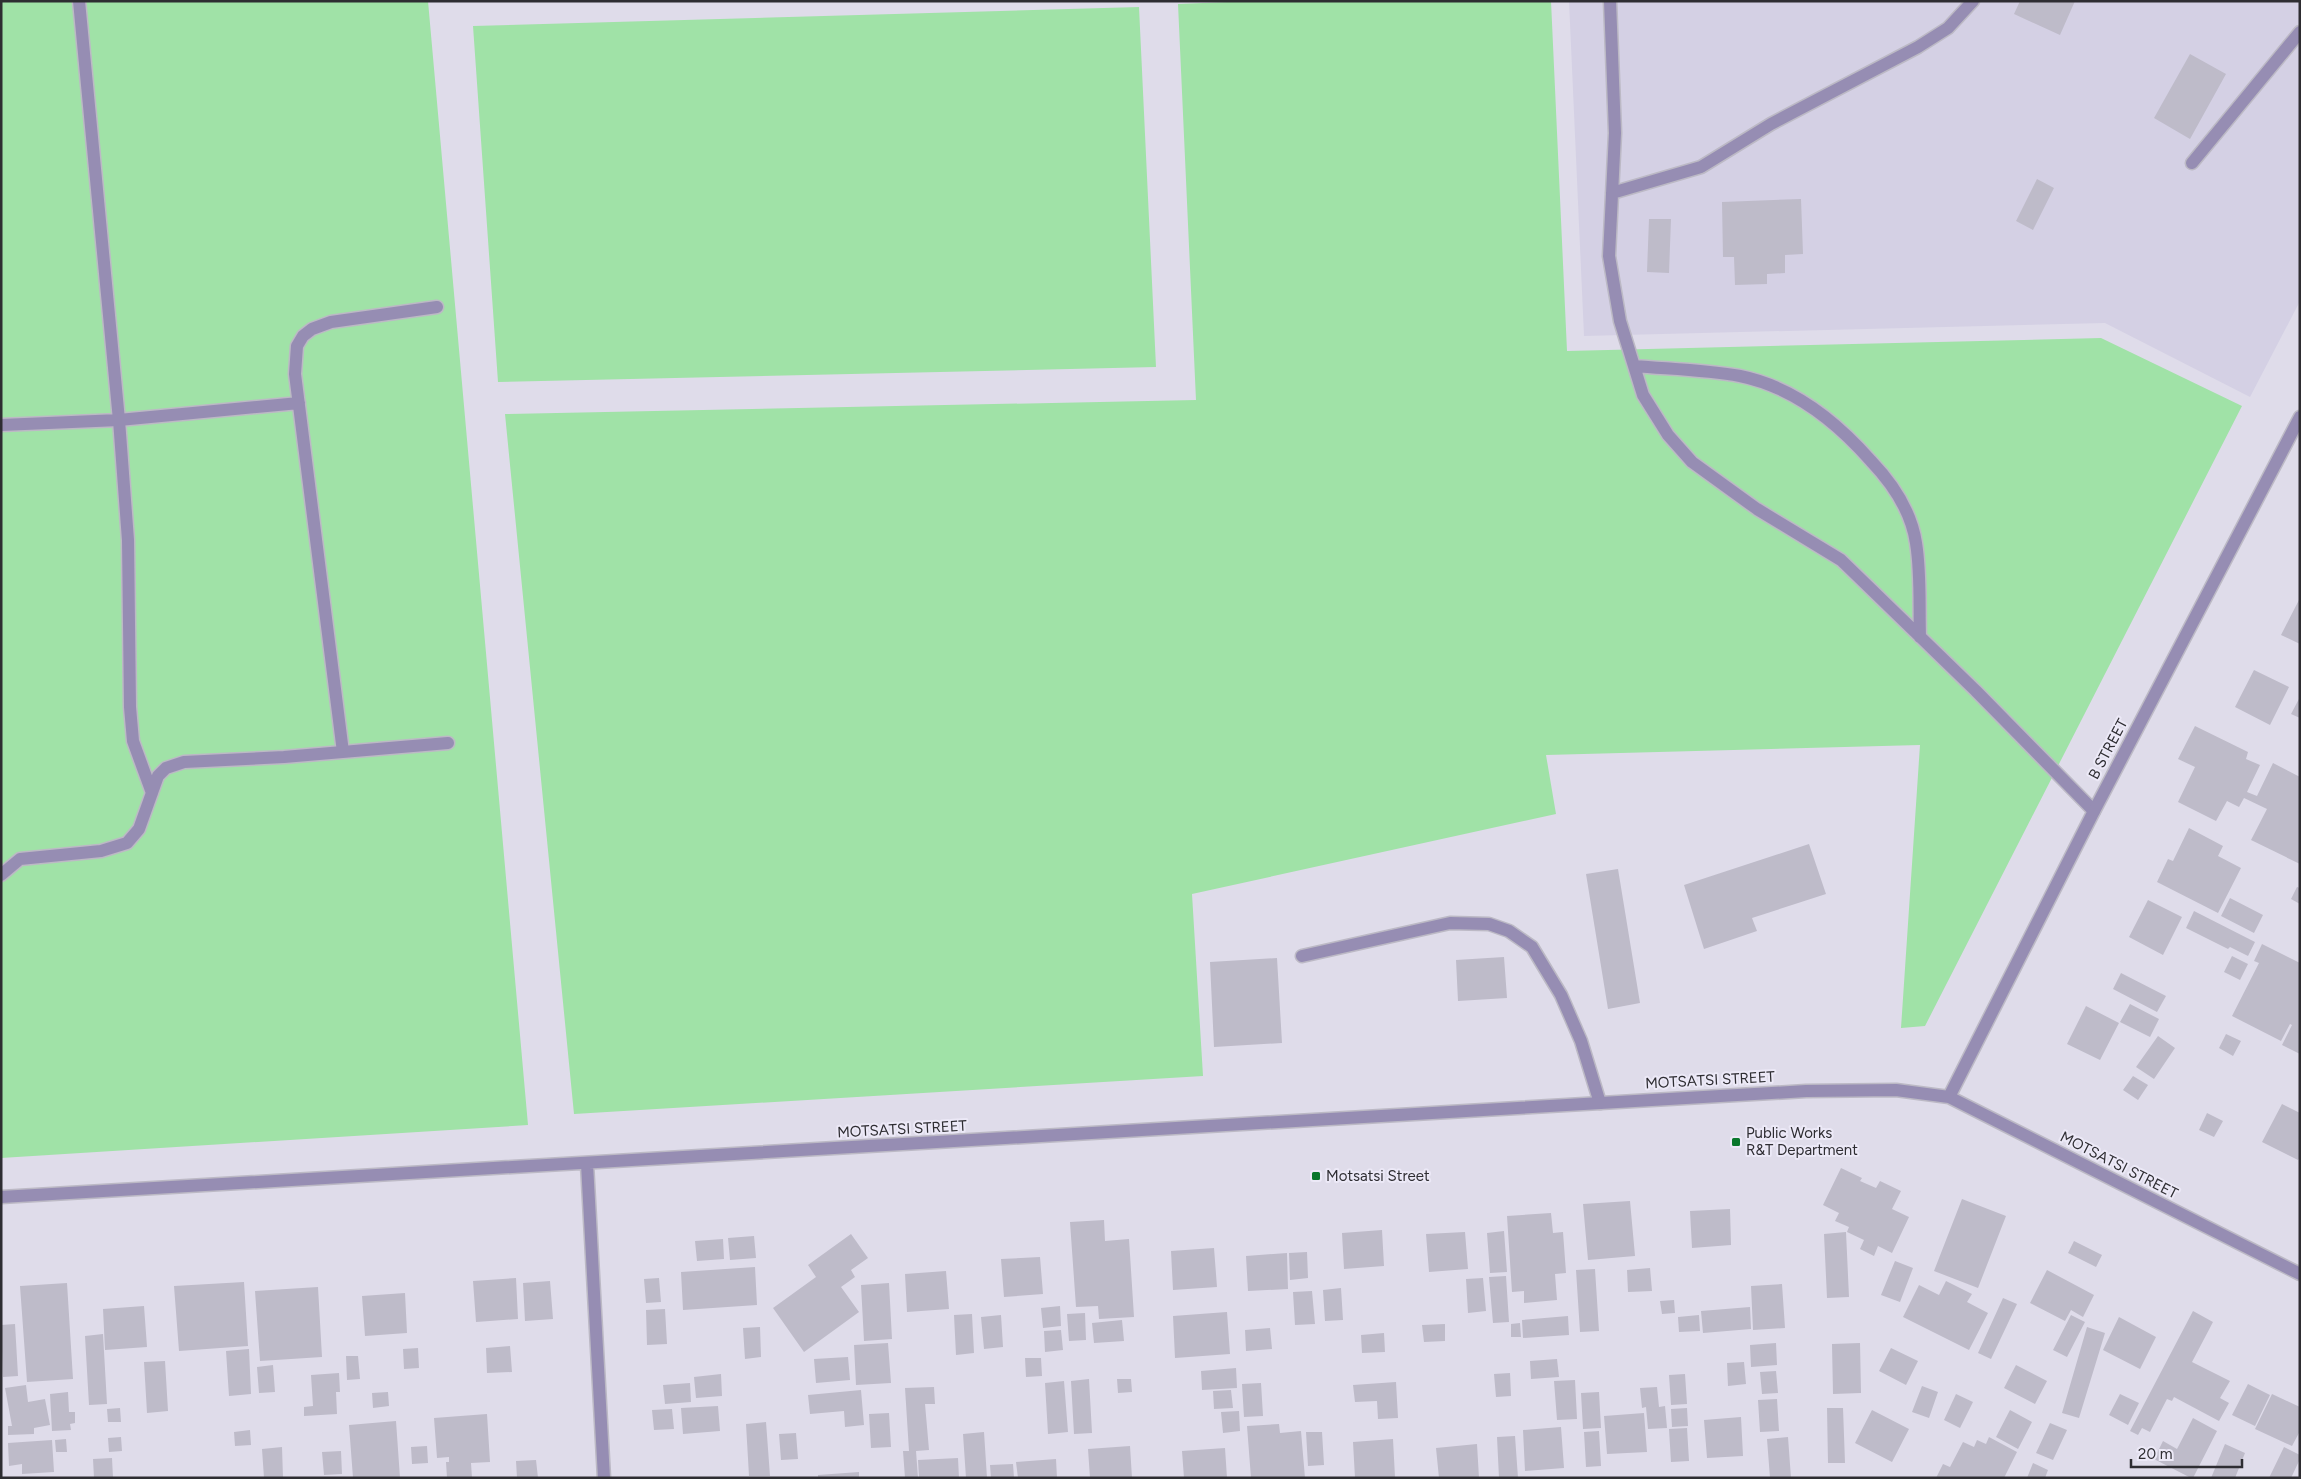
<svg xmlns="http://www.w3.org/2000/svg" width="2301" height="1479" font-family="Figtree,sans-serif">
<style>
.built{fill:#d4d0e4}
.green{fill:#a0e2a7}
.building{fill:#bebbc9}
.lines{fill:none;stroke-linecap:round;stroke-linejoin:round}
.lane-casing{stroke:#bcb9c5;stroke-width:15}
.street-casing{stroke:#bcb9c5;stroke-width:15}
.lane{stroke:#968db3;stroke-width:12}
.street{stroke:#968db3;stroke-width:12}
.poi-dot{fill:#09772c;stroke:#ece9f7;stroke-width:2}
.labels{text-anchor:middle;stroke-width:4;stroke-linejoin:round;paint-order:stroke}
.street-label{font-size:15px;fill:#2e2d32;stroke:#ece9f7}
.poi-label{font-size:15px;fill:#2e2d32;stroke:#ece9f7;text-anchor:start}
</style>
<rect width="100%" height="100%" fill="#dfdcea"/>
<!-- built -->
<path class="built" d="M 1569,1 L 2300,1 L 2300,301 L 2250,397 L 2105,323 L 1584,336 Z"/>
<!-- green -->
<path class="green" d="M 1,1 L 428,1 L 528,1125 L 1,1158 Z
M 1252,1 L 1551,1 L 1567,351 L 2101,338 L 2242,406 L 1925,1026 L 1901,1028 L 1920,745 L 1546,755 L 1556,814 L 1192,894 L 1203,1076 L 574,1114 L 505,414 L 1196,400 L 1178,4 Z
M 1139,7 L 1156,367 L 498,382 L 473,26 Z"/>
<!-- building -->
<path class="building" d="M 2020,1 L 2075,1 L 2060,35 L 2014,14 Z
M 2190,54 L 2226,74 L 2190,139 L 2154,118 Z
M 2037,179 L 2054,188 L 2033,230 L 2016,221 Z
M 1801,199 L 1803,254 L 1785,255 L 1785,273 L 1767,274 L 1767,284 L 1735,285 L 1734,257 L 1723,257 L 1722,202 Z
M 1649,219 L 1671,219 L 1669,273 L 1647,272 Z
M 2300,598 L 2300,644 L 2281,635 Z
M 2254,670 L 2289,687 L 2270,725 L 2235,707 Z
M 2300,697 L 2300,718 L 2291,714 Z
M 2195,726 L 2248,752 L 2246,759 L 2260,765 L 2247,792 L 2257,796 L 2273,763 L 2300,777 L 2300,864 L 2251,840 L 2267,809 L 2244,798 L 2239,807 L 2227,801 L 2216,821 L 2178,802 L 2195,767 L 2178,759 Z
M 2189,828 L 2223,846 L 2218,856 L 2241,868 L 2218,913 L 2157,882 L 2168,859 L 2173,861 Z
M 1809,844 L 1826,894 L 1752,918 L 1757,931 L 1704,949 L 1684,885 Z
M 1618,869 L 1640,1003 L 1608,1009 L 1586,874 Z
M 2297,887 L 2300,888 L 2300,904 L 2291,899 Z
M 2230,898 L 2263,915 L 2254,933 L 2221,916 Z
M 2148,900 L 2182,917 L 2163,955 L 2129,937 Z
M 2194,911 L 2255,942 L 2248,956 L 2230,947 L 2228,949 L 2186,928 Z
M 2262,944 L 2300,963 L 2300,1054 L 2282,1045 L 2292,1025 L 2290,1024 L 2281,1041 L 2232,1016 L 2259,963 L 2254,961 Z
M 2232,956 L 2248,964 L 2240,980 L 2224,972 Z
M 1504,957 L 1507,998 L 1458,1001 L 1456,960 Z
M 1277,958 L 1282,1043 L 1214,1047 L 1210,962 Z
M 2121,973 L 2166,996 L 2157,1012 L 2113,989 Z
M 2130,1004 L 2159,1019 L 2150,1037 L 2120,1022 Z
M 2086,1006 L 2119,1023 L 2100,1060 L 2067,1044 Z
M 2226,1034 L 2241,1041 L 2233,1056 L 2219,1048 Z
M 2158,1036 L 2175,1048 L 2154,1079 L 2136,1067 Z
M 2133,1076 L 2148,1085 L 2138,1100 L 2123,1090 Z
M 2282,1104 L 2300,1113 L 2300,1157 L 2298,1160 L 2262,1142 Z
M 2207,1113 L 2223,1121 L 2214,1137 L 2199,1130 Z
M 1841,1168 L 1862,1178 L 1860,1181 L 1876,1188 L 1880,1181 L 1901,1191 L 1892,1209 L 1909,1217 L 1892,1253 L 1878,1246 L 1874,1256 L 1860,1249 L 1864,1240 L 1847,1232 L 1849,1227 L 1835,1221 L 1839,1213 L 1823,1205 Z
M 1962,1199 L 2006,1216 L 1978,1288 L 1934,1271 Z
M 1630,1201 L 1635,1256 L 1588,1260 L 1583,1204 Z
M 1730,1209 L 1731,1245 L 1692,1248 L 1690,1211 Z
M 1551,1213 L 1553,1233 L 1563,1232 L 1566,1273 L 1555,1274 L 1557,1300 L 1524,1303 L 1524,1291 L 1512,1292 L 1507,1216 Z
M 1104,1220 L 1105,1241 L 1129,1239 L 1134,1317 L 1099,1319 L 1098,1306 L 1076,1307 L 1070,1222 Z
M 1382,1230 L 1384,1266 L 1344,1269 L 1342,1233 Z
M 1504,1231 L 1507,1272 L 1490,1273 L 1487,1233 Z
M 1465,1232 L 1468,1269 L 1429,1272 L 1426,1234 Z
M 1846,1232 L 1849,1297 L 1827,1298 L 1824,1234 Z
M 851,1234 L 868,1258 L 851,1270 L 855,1277 L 841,1287 L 859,1312 L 804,1352 L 773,1308 L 816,1277 L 808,1265 Z
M 754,1236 L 756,1258 L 730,1260 L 728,1238 Z
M 723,1239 L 724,1259 L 697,1261 L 695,1241 Z
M 2074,1241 L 2102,1255 L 2096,1267 L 2068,1253 Z
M 1214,1248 L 1217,1287 L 1173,1290 L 1171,1251 Z
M 1307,1252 L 1308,1278 L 1290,1280 L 1289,1253 Z
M 1287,1253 L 1288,1289 L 1248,1291 L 1246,1256 Z
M 1040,1257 L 1043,1294 L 1004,1297 L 1001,1259 Z
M 1895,1261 L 1913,1268 L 1900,1302 L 1881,1295 Z
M 755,1267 L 757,1305 L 683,1310 L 681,1272 Z
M 1650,1268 L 1652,1291 L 1628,1292 L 1627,1270 Z
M 1595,1269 L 1599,1331 L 1580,1332 L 1576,1270 Z
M 2047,1270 L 2094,1295 L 2083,1317 L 2071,1310 L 2065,1321 L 2030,1303 Z
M 946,1271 L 949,1309 L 907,1312 L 905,1274 Z
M 1506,1276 L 1509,1322 L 1493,1323 L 1489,1277 Z
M 516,1278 L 518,1319 L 476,1322 L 473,1281 Z
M 659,1278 L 661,1302 L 646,1303 L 644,1279 Z
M 1483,1278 L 1486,1311 L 1468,1313 L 1466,1279 Z
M 550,1281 L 553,1319 L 525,1321 L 523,1283 Z
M 1946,1281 L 1972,1294 L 1967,1302 L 1988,1313 L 1969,1350 L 1903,1317 L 1919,1285 L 1939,1295 Z
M 244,1282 L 248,1346 L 179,1351 L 174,1286 Z
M 67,1283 L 73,1379 L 27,1382 L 20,1286 Z
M 889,1283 L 892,1339 L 864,1341 L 861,1285 Z
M 1782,1284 L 1785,1328 L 1753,1330 L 1751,1286 Z
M 318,1287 L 322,1357 L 260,1361 L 255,1291 Z
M 1341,1288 L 1343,1320 L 1325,1321 L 1323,1290 Z
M 1312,1291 L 1315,1324 L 1295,1325 L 1293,1292 Z
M 405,1293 L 407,1333 L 365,1336 L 362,1296 Z
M 2003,1298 L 2017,1304 L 1991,1359 L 1978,1353 Z
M 1674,1300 L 1675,1313 L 1662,1314 L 1660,1301 Z
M 144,1306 L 147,1347 L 105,1350 L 103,1309 Z
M 1060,1306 L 1061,1326 L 1043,1328 L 1041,1308 Z
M 1750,1307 L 1751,1329 L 1703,1333 L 1701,1311 Z
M 665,1309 L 667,1344 L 647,1345 L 646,1310 Z
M 2193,1311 L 2213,1322 L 2192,1362 L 2230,1381 L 2220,1398 L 2229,1403 L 2219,1421 L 2174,1397 L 2172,1401 L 2167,1399 L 2150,1432 L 2142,1428 L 2138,1435 L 2130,1431 Z
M 1227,1312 L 1230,1354 L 1175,1358 L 1173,1316 Z
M 1085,1313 L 1086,1340 L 1069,1341 L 1067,1314 Z
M 972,1314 L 974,1353 L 956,1355 L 954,1315 Z
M 1001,1315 L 1003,1347 L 984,1349 L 981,1317 Z
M 1699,1315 L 1700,1331 L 1679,1332 L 1678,1317 Z
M 2071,1315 L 2085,1322 L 2067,1357 L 2053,1350 Z
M 1568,1316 L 1569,1335 L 1523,1338 L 1522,1320 Z
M 2119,1317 L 2156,1337 L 2140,1369 L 2103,1350 Z
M 1122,1320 L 1124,1341 L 1094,1343 L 1092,1323 Z
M 1520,1323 L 1521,1337 L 1511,1337 L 1511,1324 Z
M 15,1324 L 18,1376 L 3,1377 L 1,1325 Z
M 1445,1324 L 1445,1341 L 1424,1342 L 1422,1325 Z
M 760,1327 L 761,1357 L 745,1359 L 743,1328 Z
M 2087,1327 L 2105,1333 L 2079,1418 L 2062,1413 Z
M 1270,1328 L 1272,1349 L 1246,1351 L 1245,1330 Z
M 1061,1330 L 1063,1350 L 1045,1352 L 1044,1331 Z
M 1384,1333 L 1385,1352 L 1362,1353 L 1361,1335 Z
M 103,1334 L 107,1404 L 89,1405 L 85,1336 Z
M 888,1343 L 891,1383 L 856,1385 L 854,1345 Z
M 1776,1343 L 1777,1365 L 1751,1367 L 1750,1345 Z
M 1860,1343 L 1861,1393 L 1833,1394 L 1832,1344 Z
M 510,1346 L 512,1372 L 487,1373 L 486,1348 Z
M 418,1348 L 419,1368 L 404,1369 L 403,1349 Z
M 1891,1348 L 1918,1361 L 1906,1385 L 1879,1371 Z
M 249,1349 L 251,1394 L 229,1396 L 226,1351 Z
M 346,1356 L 358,1356 L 360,1379 L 347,1380 Z
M 848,1357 L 850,1380 L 816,1383 L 814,1359 Z
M 1025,1358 L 1041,1358 L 1042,1376 L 1026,1377 Z
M 1557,1359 L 1559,1377 L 1531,1379 L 1530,1361 Z
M 165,1361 L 168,1411 L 147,1413 L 144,1362 Z
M 1744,1362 L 1746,1384 L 1728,1386 L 1727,1363 Z
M 273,1365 L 275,1392 L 259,1393 L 257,1367 Z
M 2016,1365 L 2047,1381 L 2035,1404 L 2004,1388 Z
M 1236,1368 L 1237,1388 L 1202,1390 L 1201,1371 Z
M 1776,1371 L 1778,1393 L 1762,1394 L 1760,1372 Z
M 339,1373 L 340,1392 L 336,1392 L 337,1414 L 304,1416 L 304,1407 L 313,1406 L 311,1375 Z
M 1510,1373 L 1511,1396 L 1496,1397 L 1494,1374 Z
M 721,1374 L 722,1396 L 696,1398 L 694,1377 Z
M 1685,1374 L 1687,1404 L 1671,1405 L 1669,1375 Z
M 1089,1379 L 1092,1433 L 1074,1434 L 1071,1381 Z
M 1117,1379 L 1131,1379 L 1132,1392 L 1118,1393 Z
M 1575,1380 L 1577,1419 L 1557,1420 L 1554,1381 Z
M 1064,1381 L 1068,1432 L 1048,1434 L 1045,1383 Z
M 1396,1382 L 1398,1418 L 1378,1419 L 1377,1401 L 1355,1402 L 1353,1385 Z
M 690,1383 L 691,1402 L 665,1404 L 663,1385 Z
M 1261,1383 L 1263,1416 L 1244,1417 L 1242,1384 Z
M 2248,1384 L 2270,1395 L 2255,1426 L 2232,1415 Z
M 26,1385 L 28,1402 L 45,1399 L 50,1425 L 34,1428 L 34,1434 L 8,1435 L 8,1426 L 12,1426 L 5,1388 Z
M 1922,1386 L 1938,1392 L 1929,1418 L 1912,1412 Z
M 934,1387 L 935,1404 L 925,1404 L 929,1450 L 916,1451 L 918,1478 L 905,1478 L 903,1451 L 909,1451 L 905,1388 Z
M 1657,1387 L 1659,1407 L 1665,1406 L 1667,1428 L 1648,1429 L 1646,1407 L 1642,1408 L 1640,1388 Z
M 861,1390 L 864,1425 L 845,1427 L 844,1411 L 810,1414 L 808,1395 Z
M 1231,1390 L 1233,1408 L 1214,1409 L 1213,1391 Z
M 68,1392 L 69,1412 L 75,1412 L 75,1423 L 70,1424 L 71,1430 L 52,1431 L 50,1394 Z
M 388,1392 L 389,1406 L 373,1408 L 372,1393 Z
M 1599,1392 L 1601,1428 L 1583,1429 L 1581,1393 Z
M 1956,1394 L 1973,1402 L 1960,1428 L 1944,1420 Z
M 2120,1394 L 2139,1403 L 2128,1425 L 2109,1415 Z
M 2272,1394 L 2300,1407 L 2300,1431 L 2292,1446 L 2255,1429 Z
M 1777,1399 L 1779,1431 L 1760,1432 L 1758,1400 Z
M 718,1406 L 720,1431 L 683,1434 L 681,1408 Z
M 120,1408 L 121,1422 L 108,1422 L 107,1409 Z
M 1687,1408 L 1688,1426 L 1672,1427 L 1671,1409 Z
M 1827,1408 L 1843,1408 L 1845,1463 L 1828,1463 Z
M 672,1409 L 674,1429 L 654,1430 L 652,1410 Z
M 1872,1410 L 1909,1429 L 1892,1462 L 1855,1443 Z
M 2010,1410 L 2032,1422 L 2018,1449 L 1996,1437 Z
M 1239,1411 L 1240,1431 L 1223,1433 L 1221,1412 Z
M 889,1413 L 891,1447 L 871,1448 L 869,1414 Z
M 1644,1413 L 1647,1452 L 1607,1454 L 1604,1416 Z
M 487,1414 L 490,1462 L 471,1463 L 472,1478 L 447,1478 L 446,1462 L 449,1462 L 449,1457 L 437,1458 L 434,1418 Z
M 1741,1417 L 1743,1456 L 1707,1458 L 1704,1420 Z
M 2193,1418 L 2217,1431 L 2193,1478 L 2191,1478 L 2154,1459 L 2163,1441 L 2177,1449 Z
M 396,1421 L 400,1478 L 353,1478 L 349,1425 Z
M 766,1422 L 770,1476 L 749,1476 L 746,1424 Z
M 2050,1423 L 2067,1430 L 2053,1460 L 2036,1453 Z
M 1279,1424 L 1280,1433 L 1301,1431 L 1305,1478 L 1251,1478 L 1247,1426 Z
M 1561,1427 L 1564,1468 L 1525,1471 L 1523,1430 Z
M 1687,1428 L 1689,1461 L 1671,1462 L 1669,1429 Z
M 250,1430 L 251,1445 L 235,1446 L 234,1432 Z
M 1599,1431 L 1601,1466 L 1586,1467 L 1584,1432 Z
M 984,1432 L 987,1478 L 966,1478 L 963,1434 Z
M 1306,1432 L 1322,1432 L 1324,1465 L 1308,1466 Z
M 796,1433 L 798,1459 L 781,1460 L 779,1434 Z
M 1515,1436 L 1518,1478 L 1499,1478 L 1497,1437 Z
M 121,1437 L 122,1451 L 109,1452 L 108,1438 Z
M 1788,1437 L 1791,1478 L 1770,1478 L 1767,1439 Z
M 1989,1437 L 2017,1452 L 2004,1478 L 1936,1478 L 1943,1464 L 1950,1467 L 1963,1442 L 1974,1447 L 1977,1440 L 1986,1444 Z
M 66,1439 L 67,1452 L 56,1452 L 55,1440 Z
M 1393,1439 L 1395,1477 L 1355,1478 L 1353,1442 Z
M 52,1440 L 54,1472 L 22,1474 L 22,1464 L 9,1466 L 8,1443 Z
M 1477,1444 L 1479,1478 L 1439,1478 L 1436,1448 Z
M 2225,1444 L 2245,1453 L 2235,1478 L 2211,1478 Z
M 427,1446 L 428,1463 L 412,1464 L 411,1447 Z
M 1130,1446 L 1132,1478 L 1090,1478 L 1088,1449 Z
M 282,1447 L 283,1478 L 264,1478 L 262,1449 Z
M 2284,1447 L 2300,1455 L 2300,1459 L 2291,1478 L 2269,1478 Z
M 1225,1448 L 1227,1478 L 1184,1478 L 1182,1451 Z
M 341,1451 L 342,1474 L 324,1475 L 322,1452 Z
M 112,1458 L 113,1478 L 94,1478 L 93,1459 Z
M 958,1458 L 959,1478 L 919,1478 L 918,1460 Z
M 1056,1459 L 1057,1478 L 1018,1478 L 1016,1462 Z
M 536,1460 L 538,1478 L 517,1478 L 516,1461 Z
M 2033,1463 L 2048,1470 L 2045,1478 L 2027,1478 Z
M 1013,1464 L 1014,1478 L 991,1478 L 990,1465 Z
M 859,1472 L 859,1478 L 818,1478 L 818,1475 Z"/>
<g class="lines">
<defs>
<path id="lane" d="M 79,1 L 119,420 L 128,540 L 130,707 L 133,741 L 152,793
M 1610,1 L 1615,133 L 1609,256 L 1620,321 L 1643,395 L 1668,435 L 1692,462 L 1757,509 L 1841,560 L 1976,691 L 2094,811
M 2192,163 L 2300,32
M 1612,193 L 1701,167 L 1771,124 L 1918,47 L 1948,28 L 1973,1
M 1635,366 C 1669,369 1706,370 1740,376 C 1794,387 1836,421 1871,461 C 1893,484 1911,510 1916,543 C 1921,573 1919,606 1920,637
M 1,425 L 119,420 L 299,403
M 343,752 L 295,374 L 297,346 L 303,336 L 312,329 L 331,322 L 437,307
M 1,875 L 20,859 L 101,851 L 127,843 L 139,829 L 158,776 L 166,768 L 184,762 L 284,757 L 448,743
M 1302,956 L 1450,923 L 1489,924 L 1509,931 L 1532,947 L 1561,995 L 1581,1041 L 1600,1103"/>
<path id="street" d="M 1949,1097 L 2094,811 L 2300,417
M 587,1164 L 604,1478
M 1,1197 L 1806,1091 L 1896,1090 L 1949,1097 L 2300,1274"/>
</defs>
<!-- lane casing -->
<use href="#lane" class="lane-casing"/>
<!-- street casing -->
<use href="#street" class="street-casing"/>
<!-- lane -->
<use href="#lane" class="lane"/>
<!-- street -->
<use href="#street" class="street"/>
</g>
<!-- markers -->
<g class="poi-dot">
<rect x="1731" y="1137" width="10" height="10" rx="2.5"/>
<rect x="1311" y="1171" width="10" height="10" rx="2.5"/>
</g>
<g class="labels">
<!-- street labels -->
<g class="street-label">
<text transform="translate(2108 749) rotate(-62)" y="5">B STREET</text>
<text transform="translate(1710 1080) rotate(-3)" y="5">MOTSATSI STREET</text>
<text transform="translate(902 1129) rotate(-3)" y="5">MOTSATSI STREET</text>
<text transform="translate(2119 1165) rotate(27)" y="5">MOTSATSI STREET</text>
</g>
<!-- poi labels -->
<g class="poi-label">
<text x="1746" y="1138">Public Works<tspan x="1746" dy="17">R&amp;T Department</tspan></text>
<text x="1326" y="1181">Motsatsi Street</text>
</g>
</g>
<!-- border -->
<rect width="2301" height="1479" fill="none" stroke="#2e2d32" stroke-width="5"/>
<!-- scale -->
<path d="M2131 1459v8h111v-8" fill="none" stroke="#2e2d32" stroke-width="2.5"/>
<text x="2138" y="1459" font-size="15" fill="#2e2d32" stroke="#ece9f7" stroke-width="4" paint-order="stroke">20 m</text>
</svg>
